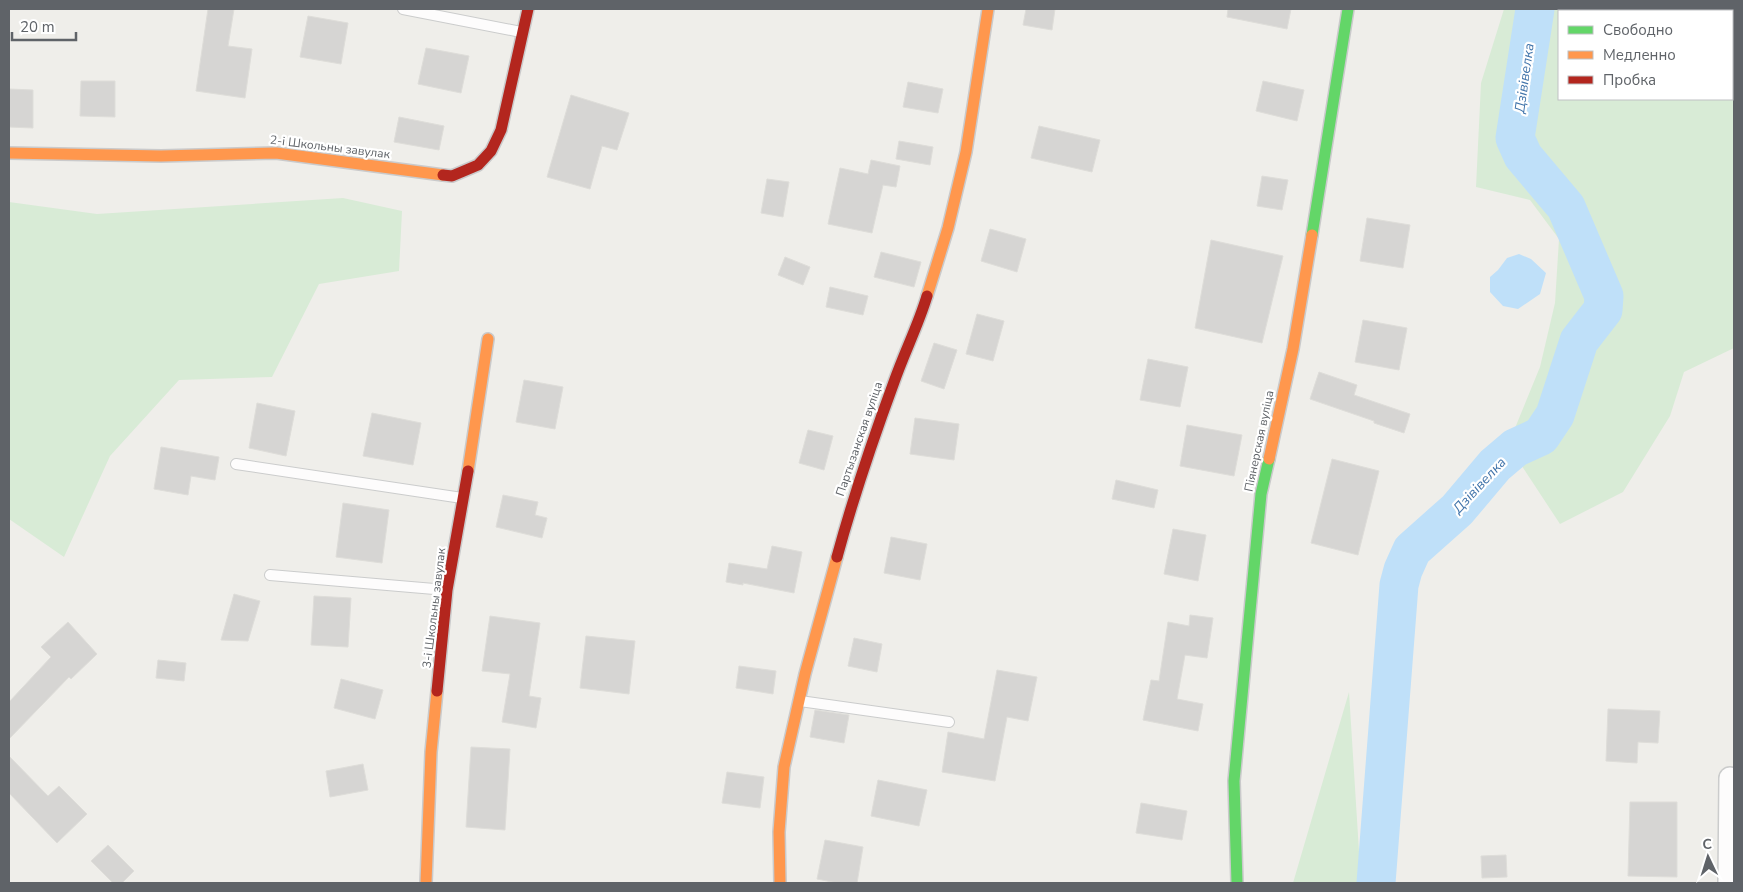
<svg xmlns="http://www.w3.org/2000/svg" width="1743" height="892" font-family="'Nunito Sans',sans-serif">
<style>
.green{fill:#d8ebd6;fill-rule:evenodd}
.water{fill:#bfe0f9}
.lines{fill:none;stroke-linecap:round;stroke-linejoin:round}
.river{stroke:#bfe0f9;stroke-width:39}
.building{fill:#d6d5d3;stroke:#deddd9}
.lane-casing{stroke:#cbcccc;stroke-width:12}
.street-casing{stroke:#cbcccc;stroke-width:24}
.fast-casing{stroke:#cacacb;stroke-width:14}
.slow-casing{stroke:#cacacb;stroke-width:14}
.jam-casing{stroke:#cacacb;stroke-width:14}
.lane{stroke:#fdfcfc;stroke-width:10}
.street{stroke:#fdfcfc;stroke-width:21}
.fast{stroke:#63d668;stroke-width:11}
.slow{stroke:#ff974d;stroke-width:11}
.jam{stroke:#b3261e;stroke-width:11}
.labels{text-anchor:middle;stroke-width:4.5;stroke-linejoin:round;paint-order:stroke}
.street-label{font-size:12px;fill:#5f6368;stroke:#fff}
.water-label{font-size:14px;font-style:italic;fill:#4174aa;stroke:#fff}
</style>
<rect width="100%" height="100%" fill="#efeeea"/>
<!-- green -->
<path class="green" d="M 1504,9 L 1734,9 L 1734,348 L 1684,372 L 1670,416 L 1623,492 L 1560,524 L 1508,445 L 1540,367 L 1555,303 L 1559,239 L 1530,200 L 1476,187 L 1481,83 ZM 1559,11 L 1732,11 L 1732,99 L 1559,99 Z
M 343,198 L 402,211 L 399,271 L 319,284 L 272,377 L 179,380 L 110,456 L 64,557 L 9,519 L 9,202 L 97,214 Z
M 1349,692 L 1361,883 L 1293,883 Z"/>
<!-- water -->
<path class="water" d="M 1519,254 L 1531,259 L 1546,273 L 1540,294 L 1518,309 L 1503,306 L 1490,292 L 1490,277 L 1498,270 L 1507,258 Z
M 1412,550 L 1421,556 C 1413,578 1408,597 1387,610 L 1380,602 L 1382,587 L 1402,554 Z"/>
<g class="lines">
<!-- river -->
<path class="river" d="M 1376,883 L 1399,585 L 1403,570 L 1412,550 L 1457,510 L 1495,465 L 1515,448 L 1541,436 L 1555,415 L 1579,341 L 1603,310 L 1604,296 L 1566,207 L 1523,156 L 1515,138 L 1535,9"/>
</g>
<!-- building -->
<path class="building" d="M 208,9 L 234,9 L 228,46 L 252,49 L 245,98 L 196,91 Z
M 1026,9 L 1055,9 L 1052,30 L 1023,25 Z
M 1228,9 L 1291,9 L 1287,29 L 1227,17 Z
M 308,16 L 348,23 L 341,64 L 300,57 Z
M 426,48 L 469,56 L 461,93 L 418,84 Z
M 81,81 L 115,81 L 115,117 L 80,116 Z
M 1263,81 L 1304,90 L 1297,121 L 1256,111 Z
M 908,82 L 943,89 L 938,113 L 903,107 Z
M 9,89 L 33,90 L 33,128 L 9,127 Z
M 571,95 L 629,113 L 617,150 L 602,146 L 590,189 L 547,177 Z
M 399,117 L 444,126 L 439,150 L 394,142 Z
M 1039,126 L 1100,140 L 1092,172 L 1031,158 Z
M 899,141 L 933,147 L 930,165 L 896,159 Z
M 871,160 L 900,166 L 896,187 L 883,185 L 872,233 L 828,224 L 840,168 L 868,174 Z
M 1262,176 L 1288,180 L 1282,210 L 1257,206 Z
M 767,179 L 789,182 L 783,217 L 761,213 Z
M 1367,218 L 1410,225 L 1403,268 L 1360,261 Z
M 990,229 L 1026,239 L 1017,272 L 981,261 Z
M 1211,240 L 1283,256 L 1262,343 L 1195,328 Z
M 881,252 L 921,262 L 914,287 L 874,277 Z
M 785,257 L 810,267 L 803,285 L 778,275 Z
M 830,287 L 868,296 L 863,315 L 826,307 Z
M 977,314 L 1004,321 L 993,361 L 966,354 Z
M 1363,320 L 1407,328 L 1399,370 L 1355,362 Z
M 934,343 L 957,350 L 944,389 L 921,381 Z
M 1148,359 L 1188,367 L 1180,407 L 1140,400 Z
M 1319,372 L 1357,385 L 1354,395 L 1410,414 L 1404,433 L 1374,423 L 1374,421 L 1310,399 Z
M 524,380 L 563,387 L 555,429 L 516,422 Z
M 257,403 L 295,411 L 286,456 L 249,448 Z
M 372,413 L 421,423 L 413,465 L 363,456 Z
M 915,418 L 959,424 L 954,460 L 910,454 Z
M 1187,425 L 1242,435 L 1234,476 L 1180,466 Z
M 808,430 L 833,436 L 824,470 L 799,463 Z
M 161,447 L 219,457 L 215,480 L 191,476 L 188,495 L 154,489 Z
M 1332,459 L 1379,471 L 1358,555 L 1311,543 Z
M 1116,480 L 1158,490 L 1154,508 L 1112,499 Z
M 503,495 L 538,502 L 535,515 L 547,518 L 542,538 L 496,527 Z
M 343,503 L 389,510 L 382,563 L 336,557 Z
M 1173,529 L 1206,535 L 1198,581 L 1164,574 Z
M 891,537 L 927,544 L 920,580 L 884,573 Z
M 772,546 L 802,552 L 794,593 L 743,583 L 743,585 L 726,582 L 729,563 L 767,569 Z
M 234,594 L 260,601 L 248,641 L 221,640 Z
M 314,596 L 351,598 L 348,647 L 311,645 Z
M 1190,615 L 1213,618 L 1207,658 L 1185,655 L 1177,699 L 1203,704 L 1198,731 L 1143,720 L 1151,680 L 1159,681 L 1168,622 L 1189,626 Z
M 490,616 L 540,623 L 529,696 L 541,698 L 536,728 L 502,722 L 510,674 L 482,671 Z
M 68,622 L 97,654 L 71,679 L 69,677 L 9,739 L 9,702 L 51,657 L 41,647 Z
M 586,636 L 635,641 L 629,694 L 580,688 Z
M 854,638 L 882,644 L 877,672 L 848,666 Z
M 158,660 L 186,663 L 184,681 L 156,678 Z
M 739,666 L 776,671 L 773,694 L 736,688 Z
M 997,670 L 1037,677 L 1028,721 L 1007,717 L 995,781 L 942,772 L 948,732 L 984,739 Z
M 341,679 L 383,690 L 375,719 L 334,708 Z
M 1608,709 L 1660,711 L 1658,743 L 1638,742 L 1637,763 L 1606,761 Z
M 815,710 L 849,715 L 844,743 L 810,737 Z
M 471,747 L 510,749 L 505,830 L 466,827 Z
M 9,756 L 48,796 L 59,786 L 87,814 L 57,843 L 9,793 Z
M 363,764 L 368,790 L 330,797 L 326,771 Z
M 727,772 L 764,777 L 760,808 L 722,803 Z
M 878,780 L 927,790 L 919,826 L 871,816 Z
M 1630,802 L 1677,802 L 1677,877 L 1628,876 Z
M 1141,803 L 1187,811 L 1182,840 L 1136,833 Z
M 825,840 L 863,847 L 857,883 L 837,883 L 817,879 Z
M 108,845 L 134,871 L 122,883 L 113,883 L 91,861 Z
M 1506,855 L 1507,877 L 1482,878 L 1481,856 Z"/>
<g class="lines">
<defs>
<path id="lane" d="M 403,9 L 521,32
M 236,464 L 462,498
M 270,575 L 446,590
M 800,701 L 949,722"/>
<path id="street" d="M 1729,883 L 1730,778"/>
<path id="fast" d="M 1312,235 L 1348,9
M 1237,883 L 1234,781 L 1261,494 L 1269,459"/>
<path id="slow" d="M 9,153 L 161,156 L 276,153 L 443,175
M 927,296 L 948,228 L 966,152 L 988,9
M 1269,459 L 1293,349 L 1312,235
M 468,471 L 488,339
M 426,883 L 431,752 L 437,691
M 780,883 L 779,832 L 784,767 L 805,674 L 837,557"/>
<path id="jam" d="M 443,175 L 452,176 L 478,165 L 491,151 L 501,130 L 528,9
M 837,557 C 853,498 873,439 894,382 C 904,353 918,326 927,296
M 437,691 L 447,590 L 468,471"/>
</defs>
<!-- lane casing -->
<use href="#lane" class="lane-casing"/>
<!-- street casing -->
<use href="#street" class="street-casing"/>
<!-- fast casing -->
<use href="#fast" class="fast-casing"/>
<!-- slow casing -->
<use href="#slow" class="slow-casing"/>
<!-- jam casing -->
<use href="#jam" class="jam-casing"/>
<!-- lane -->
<use href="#lane" class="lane"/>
<!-- street -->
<use href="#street" class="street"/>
<!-- fast -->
<use href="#fast" class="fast"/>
<!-- slow -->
<use href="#slow" class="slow"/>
<!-- jam -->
<use href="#jam" class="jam"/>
</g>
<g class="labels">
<!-- street labels -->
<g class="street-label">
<text transform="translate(330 147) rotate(7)" y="4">2-і Школьны завулак</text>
<text transform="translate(859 439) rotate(-71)" y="4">Партызанская вуліца</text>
<text transform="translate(1259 441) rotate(-78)" y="4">Піянерская вуліца</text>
<text transform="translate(434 608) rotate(-83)" y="4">3-і Школьны завулак</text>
</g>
<!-- water labels -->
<g class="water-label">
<text transform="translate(1524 78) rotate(-82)" y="5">Дзівівелка</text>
<text transform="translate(1479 485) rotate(-47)" y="5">Дзівівелка</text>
</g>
</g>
<!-- border -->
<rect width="1743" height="892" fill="none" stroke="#5f6368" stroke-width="20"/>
<!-- legend -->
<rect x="1558" y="10" width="175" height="90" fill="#ffffff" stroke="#bfc1c3"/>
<rect x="1568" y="26" width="25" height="8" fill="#63d668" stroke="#bfc1c3"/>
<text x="1603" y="35" font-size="15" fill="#5f6368">Свободно</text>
<rect x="1568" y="51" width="25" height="8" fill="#ff974d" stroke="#bfc1c3"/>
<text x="1603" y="60" font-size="15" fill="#5f6368">Медленно</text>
<rect x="1568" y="76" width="25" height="8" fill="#b3261e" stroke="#bfc1c3"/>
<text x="1603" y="85" font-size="15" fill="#5f6368">Пробка</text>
<!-- north arrow -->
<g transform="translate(1708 857) rotate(356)" stroke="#ffffff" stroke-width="4" paint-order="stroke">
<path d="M0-4L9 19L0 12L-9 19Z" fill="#5f6368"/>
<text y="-8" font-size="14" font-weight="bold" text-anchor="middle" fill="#5f6368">С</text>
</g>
<!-- scale -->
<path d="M12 32v8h64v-8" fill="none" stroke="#5f6368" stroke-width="2.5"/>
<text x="20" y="32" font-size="15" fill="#5f6368" stroke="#ffffff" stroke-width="4" paint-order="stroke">20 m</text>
</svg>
